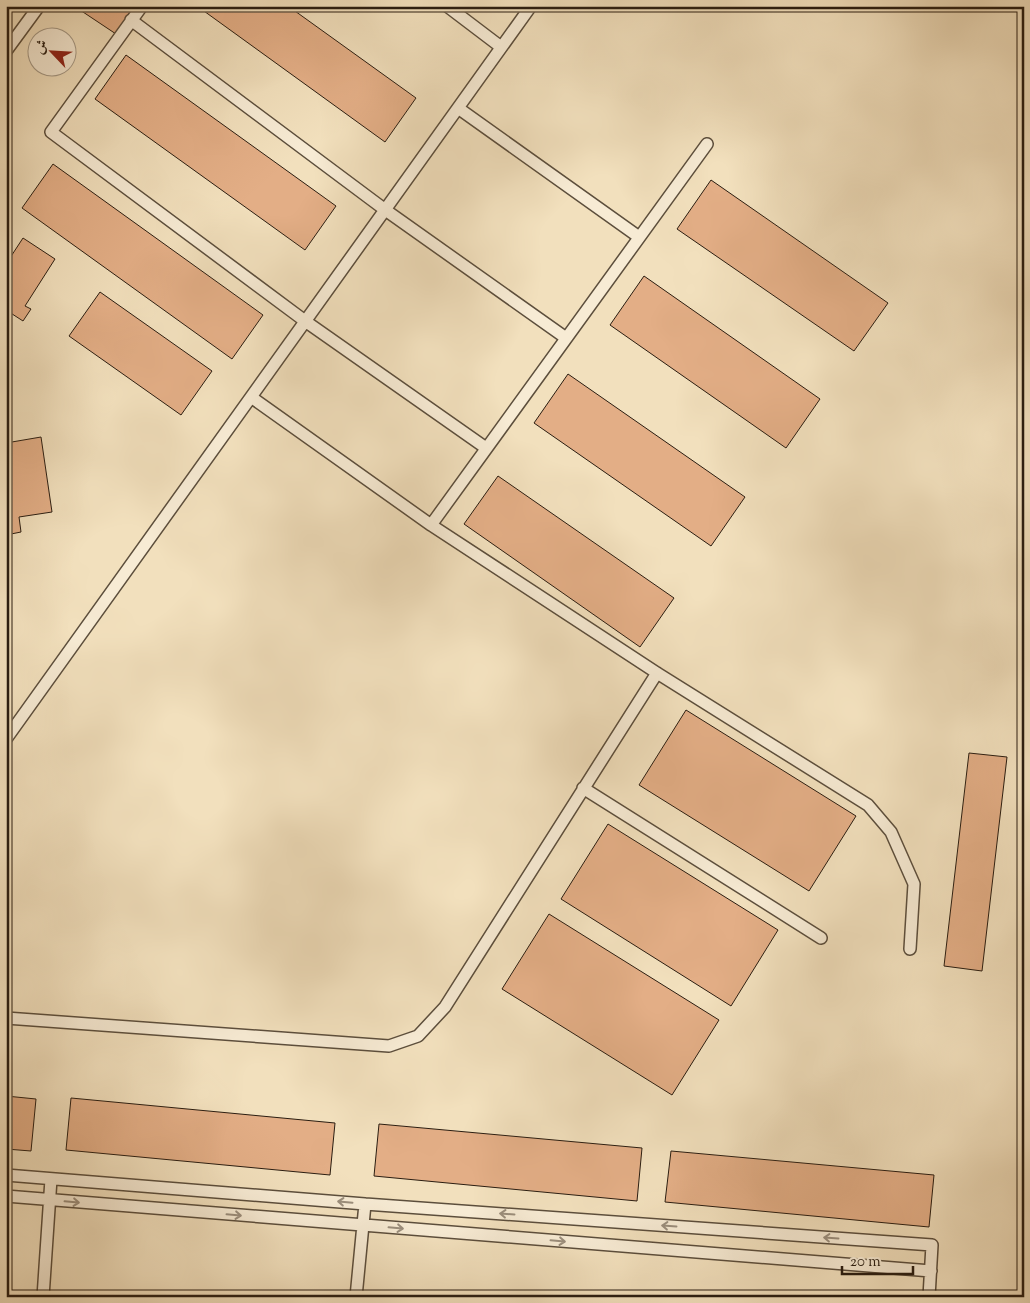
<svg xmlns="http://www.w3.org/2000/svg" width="1030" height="1303" font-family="'Sorts Mill Goudy',Amiri,serif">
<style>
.building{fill:#e3ae86;stroke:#2a1d11}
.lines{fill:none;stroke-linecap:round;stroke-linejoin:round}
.lane-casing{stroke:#5c4e3c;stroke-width:14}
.lane{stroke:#f7ebd4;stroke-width:11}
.oneway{stroke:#9b8e7c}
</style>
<rect width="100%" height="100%" fill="#f2e0bd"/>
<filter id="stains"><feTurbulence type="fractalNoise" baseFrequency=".004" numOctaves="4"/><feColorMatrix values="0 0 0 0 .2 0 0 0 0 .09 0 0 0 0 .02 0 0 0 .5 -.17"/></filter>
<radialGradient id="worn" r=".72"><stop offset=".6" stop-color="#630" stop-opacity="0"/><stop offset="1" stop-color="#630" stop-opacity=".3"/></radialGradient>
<!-- building -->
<path class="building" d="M 74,6 L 134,6 L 116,34 Z
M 197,6 L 288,6 L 416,98 L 385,142 Z
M 126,55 L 336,206 L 305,250 L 95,99 Z
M 53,164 L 263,315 L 232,359 L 22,208 Z
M 711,180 L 888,303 L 854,351 L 677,229 Z
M 23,238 L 55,259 L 25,306 L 31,309 L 23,321 L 6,310 L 6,264 Z
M 644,276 L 820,399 L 786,448 L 610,325 Z
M 100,292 L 212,371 L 181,415 L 69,336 Z
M 568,374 L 745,497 L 711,546 L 534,423 Z
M 41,437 L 52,512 L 19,517 L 21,532 L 6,535 L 6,443 Z
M 498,476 L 674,598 L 640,647 L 464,524 Z
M 686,710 L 856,816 L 809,891 L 639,785 Z
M 969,753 L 1007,757 L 982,971 L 944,966 Z
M 608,824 L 778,930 L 731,1006 L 561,899 Z
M 549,914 L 719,1020 L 672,1095 L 502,989 Z
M 6,1096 L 36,1099 L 31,1151 L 6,1149 Z
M 71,1098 L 335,1123 L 330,1175 L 66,1150 Z
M 379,1124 L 642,1148 L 637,1201 L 374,1176 Z
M 671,1151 L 934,1175 L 929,1227 L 665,1202 Z"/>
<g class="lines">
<defs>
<path id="lane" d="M 142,6 L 51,132 L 305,321 L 486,448
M 447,6 L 501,47
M 131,20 L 384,209 L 566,338
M 6,51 L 39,6
M 458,108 L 639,237
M 251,397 L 431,525 L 657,673 L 868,805 L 891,832 L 914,884 L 910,949
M 431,525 L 707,144
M 6,739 L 531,6
M 583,788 L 821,938
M 6,1018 L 389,1046 L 418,1036 L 445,1007 L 657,673
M 6,1175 L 365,1204 L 932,1245 L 929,1297
M 6,1196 L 931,1271
M 43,1297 L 51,1179
M 356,1297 L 365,1204"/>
</defs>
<!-- lane casing -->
<use href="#lane" class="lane-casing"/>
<!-- lane -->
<use href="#lane" class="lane"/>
</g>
<!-- one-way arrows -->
<defs><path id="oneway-shaft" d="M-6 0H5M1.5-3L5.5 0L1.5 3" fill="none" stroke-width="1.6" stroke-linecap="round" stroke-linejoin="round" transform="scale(1.25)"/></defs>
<g class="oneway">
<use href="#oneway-shaft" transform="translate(72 1202) rotate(5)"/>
<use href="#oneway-shaft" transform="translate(345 1202) rotate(-175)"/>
<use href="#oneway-shaft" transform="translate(507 1214) rotate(-176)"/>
<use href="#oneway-shaft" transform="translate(234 1215) rotate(5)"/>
<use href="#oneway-shaft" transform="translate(669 1226) rotate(-176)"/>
<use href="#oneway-shaft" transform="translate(396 1228) rotate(5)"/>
<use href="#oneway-shaft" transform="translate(831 1238) rotate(-176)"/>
<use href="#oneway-shaft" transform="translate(558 1241) rotate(5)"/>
</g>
<!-- margin -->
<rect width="1030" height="1303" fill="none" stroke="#f2e0bd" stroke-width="25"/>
<rect x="8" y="8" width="1015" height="1288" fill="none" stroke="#2a1d11" stroke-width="2.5"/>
<rect x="12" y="12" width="1005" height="1278" fill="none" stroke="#2a1d11"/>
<!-- north arrow -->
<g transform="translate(52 52) rotate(295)"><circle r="24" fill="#f7ebd4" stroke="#a59986"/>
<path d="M0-4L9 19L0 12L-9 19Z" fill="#8f2418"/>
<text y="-8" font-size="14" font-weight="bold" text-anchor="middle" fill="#2a1d11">ش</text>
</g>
<!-- scale -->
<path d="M842 1266v8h71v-8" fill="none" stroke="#2a1d11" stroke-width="2.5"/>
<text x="850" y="1266" font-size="15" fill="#2a1d11" stroke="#f7ebd4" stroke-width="4" paint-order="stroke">20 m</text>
<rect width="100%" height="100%" filter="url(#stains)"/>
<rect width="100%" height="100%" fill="url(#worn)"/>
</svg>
